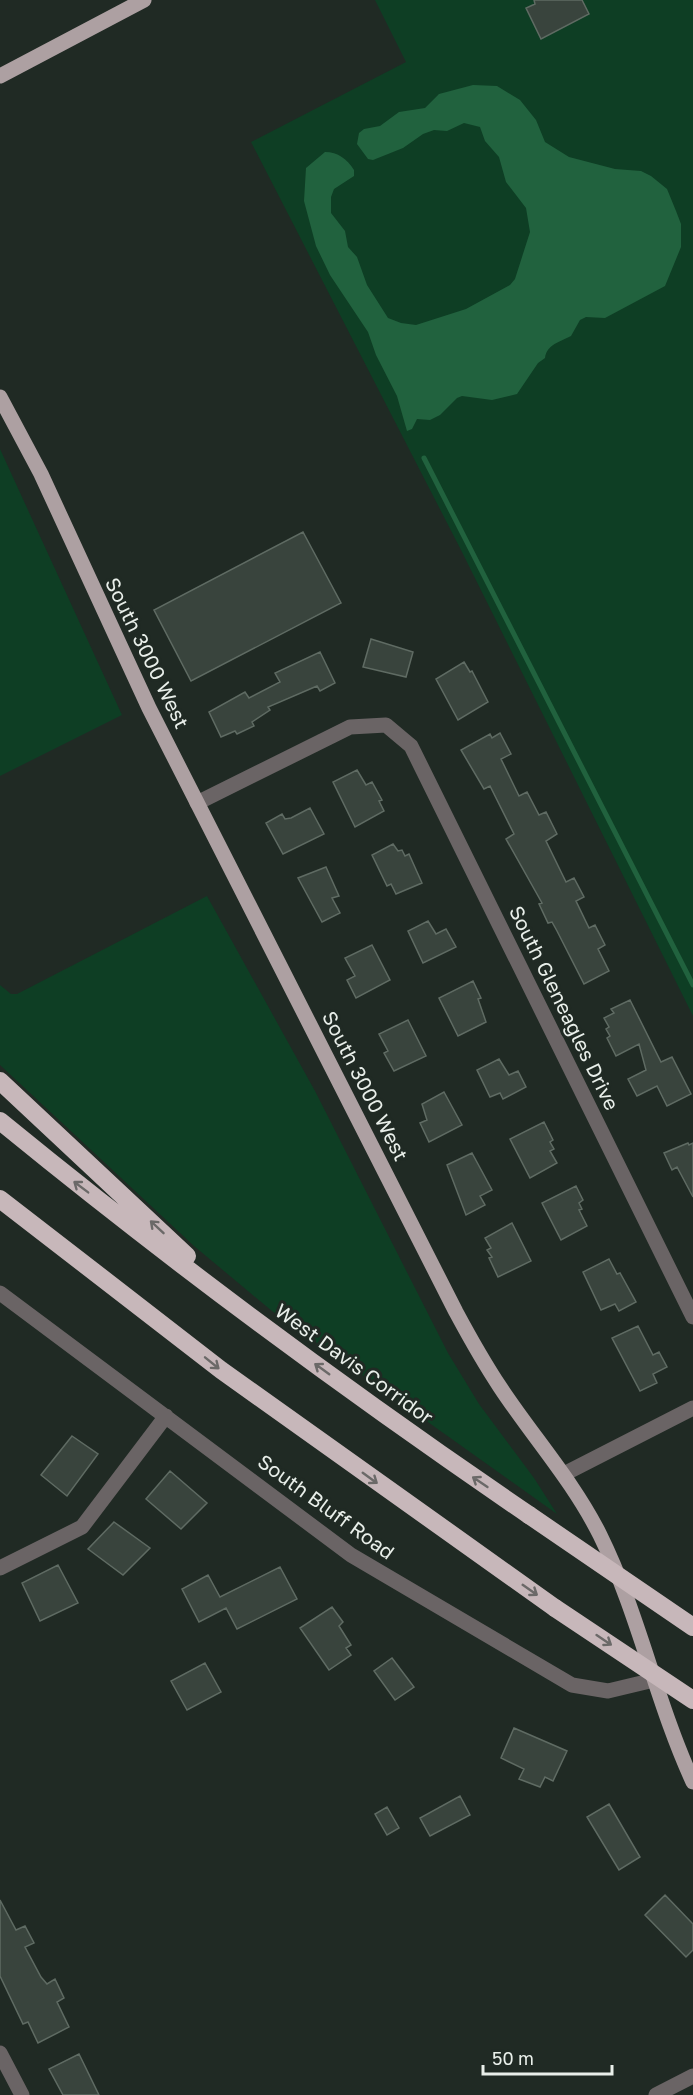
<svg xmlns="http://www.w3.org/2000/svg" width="693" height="2095" font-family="'Golos Text',sans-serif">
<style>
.green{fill:#0e3e24}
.water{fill:#21623e}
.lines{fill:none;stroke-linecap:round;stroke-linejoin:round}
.stream{stroke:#21623e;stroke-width:5}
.building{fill:#39443d;stroke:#5f6b63;stroke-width:1.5}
.minor{stroke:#6a6465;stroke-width:15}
.major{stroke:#ada0a2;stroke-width:15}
.highway{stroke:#c7b7ba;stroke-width:18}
.highway-bridge{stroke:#c7b7ba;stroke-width:18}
.oneway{stroke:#6b6968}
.labels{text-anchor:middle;stroke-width:6;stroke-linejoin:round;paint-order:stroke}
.street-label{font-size:20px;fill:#e9efea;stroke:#202a24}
</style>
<rect width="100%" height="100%" fill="#202a24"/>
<!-- green -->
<path class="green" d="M 375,0 L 693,0 L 693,1016 L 462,552 L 251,142 L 406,62 Z
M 0,449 L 122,715 L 0,776 Z
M 207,896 L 315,1091 L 448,1353 L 479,1404 L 534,1478 L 557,1514 L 272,1311 L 194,1246 L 0,1065 L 0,985 L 11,994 L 17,994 Z"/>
<!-- water -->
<path class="water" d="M 473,85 L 497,86 L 520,100 L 536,120 L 545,142 L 569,157 L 615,169 L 641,171 L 651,176 L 667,189 L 676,211 L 681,224 L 681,247 L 665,286 L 605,318 L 586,317 L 580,320 L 571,336 C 560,342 547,344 545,358 L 538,363 L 517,394 L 492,400 L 462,396 L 457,398 L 440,415 L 430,420 L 417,419 L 412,429 L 407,431 L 397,396 L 376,355 L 368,332 L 330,275 L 316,246 L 304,201 L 306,168 L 325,152 C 338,152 347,159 354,170 L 354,176 L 334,189 L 331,197 L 331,213 L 345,231 L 348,247 L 357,257 L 367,285 L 388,318 L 401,323 L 416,325 L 466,309 L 510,285 L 515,279 L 530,232 L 526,208 L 506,182 L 499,157 L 485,141 L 480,127 L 464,123 L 447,131 L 434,130 L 423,134 L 403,148 L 373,160 L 368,159 L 357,144 L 359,133 L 364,129 L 380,126 L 399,112 L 425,108 L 439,94 Z"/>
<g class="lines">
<!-- stream -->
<path class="stream" d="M 424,458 L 693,985"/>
</g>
<!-- building -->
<path class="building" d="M 534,0 L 582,0 L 589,14 L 541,39 L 526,8 L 535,4 Z
M 303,532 L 341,603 L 191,681 L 154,610 Z
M 371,639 L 413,652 L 406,677 L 363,667 Z
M 320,652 L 335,683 L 320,691 L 317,686 L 268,707 L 270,710 L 252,722 L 254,726 L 237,734 L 235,731 L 221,737 L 209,712 L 245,692 L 249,698 L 280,682 L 275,673 Z
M 464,662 L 470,672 L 472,671 L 488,702 L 458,720 L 436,679 Z
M 500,733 L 511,754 L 501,759 L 519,796 L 527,792 L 539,815 L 546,812 L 557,834 L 546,841 L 566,882 L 574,878 L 584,897 L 576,901 L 589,928 L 595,925 L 605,945 L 598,949 L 609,971 L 584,984 L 557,931 L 552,922 L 548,923 L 539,904 L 542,903 L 506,839 L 514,834 L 490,786 L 484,789 L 461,750 L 490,734 L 492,738 Z
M 357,770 L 366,785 L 372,782 L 382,800 L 379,801 L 384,811 L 355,827 L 333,782 Z
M 310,808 L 324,834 L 283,854 L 266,823 L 282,814 L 285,819 L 291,818 Z
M 393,844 L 398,851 L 402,850 L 405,856 L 409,854 L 422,883 L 396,894 L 391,884 L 387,886 L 372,855 Z
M 326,867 L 339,896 L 332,898 L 340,913 L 322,922 L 298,878 Z
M 428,921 L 436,934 L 446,929 L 456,947 L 423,963 L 408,931 Z
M 372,945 L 390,980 L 356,998 L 347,980 L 355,976 L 345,958 Z
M 473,981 L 481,998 L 478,999 L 486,1022 L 458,1036 L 439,998 Z
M 630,1000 L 661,1062 L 672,1057 L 691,1094 L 667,1106 L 657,1086 L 637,1096 L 628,1079 L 646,1070 L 639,1044 L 616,1056 L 607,1038 L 610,1036 L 606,1029 L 609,1027 L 604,1018 L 614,1013 L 611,1009 Z
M 408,1020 L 426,1056 L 394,1071 L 384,1053 L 388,1051 L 379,1034 Z
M 499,1059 L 509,1075 L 518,1071 L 526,1087 L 503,1099 L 500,1093 L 490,1097 L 477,1070 Z
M 444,1092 L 462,1125 L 429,1142 L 420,1123 L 427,1120 L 422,1104 Z
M 544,1122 L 553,1140 L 550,1142 L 554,1149 L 550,1151 L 557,1163 L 530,1178 L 510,1139 Z
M 688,1143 L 689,1145 L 693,1143 L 693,1197 L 677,1167 L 672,1170 L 664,1153 Z
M 472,1153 L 492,1190 L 480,1196 L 485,1205 L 466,1215 L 447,1165 Z
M 576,1186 L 583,1200 L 579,1203 L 582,1209 L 579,1210 L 587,1226 L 561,1240 L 542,1203 Z
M 512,1223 L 531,1261 L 498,1277 L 489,1258 L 492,1257 L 487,1250 L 491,1248 L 485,1238 Z
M 609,1259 L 617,1274 L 620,1273 L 636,1302 L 619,1311 L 615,1304 L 601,1310 L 583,1272 Z
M 638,1326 L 653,1355 L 659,1352 L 667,1367 L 653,1374 L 657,1383 L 640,1391 L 612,1338 Z
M 72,1436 L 98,1454 L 67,1496 L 41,1475 Z
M 170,1471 L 207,1503 L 181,1529 L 146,1499 Z
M 114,1522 L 150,1548 L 123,1575 L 88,1549 Z
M 58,1565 L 78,1603 L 40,1621 L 22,1583 Z
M 280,1567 L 297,1599 L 237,1629 L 226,1608 L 199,1622 L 182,1589 L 208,1575 L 220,1597 Z
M 332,1607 L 343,1622 L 339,1626 L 351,1645 L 346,1648 L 351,1655 L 329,1670 L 300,1628 Z
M 392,1658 L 414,1687 L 395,1700 L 374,1671 Z
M 205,1663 L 221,1692 L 187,1710 L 171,1681 Z
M 514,1728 L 567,1751 L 553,1781 L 545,1777 L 540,1787 L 519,1779 L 524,1769 L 501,1758 Z
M 460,1796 L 470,1815 L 430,1836 L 420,1818 Z
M 609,1804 L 640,1857 L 619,1870 L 587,1817 Z
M 387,1807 L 399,1828 L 387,1835 L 375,1814 Z
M 665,1895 L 693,1924 L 693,1950 L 686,1957 L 645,1915 Z
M 0,1900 L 16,1930 L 25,1926 L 34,1943 L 25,1947 L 41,1977 L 47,1984 L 55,1979 L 64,1998 L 57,2002 L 69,2027 L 38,2043 L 28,2022 L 23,2024 L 0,1976 Z
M 79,2054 L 99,2095 L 63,2095 L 49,2069 Z"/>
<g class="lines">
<!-- minor -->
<path class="minor" d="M 197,803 L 350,727 L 386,725 L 411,746 L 693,1317
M 0,1293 L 351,1555 L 572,1685 L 608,1691 L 654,1680
M 564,1474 L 693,1408
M 0,1568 L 82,1527 L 166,1416
M 0,2053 L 22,2095
M 656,2095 L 693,2076"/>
<!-- major -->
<path class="major" d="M 0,76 L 144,0
M 0,397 L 41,474 L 149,708 L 456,1312 C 470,1338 484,1363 500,1387 C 533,1437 573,1481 600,1535 C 639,1614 656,1702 693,1782"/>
<!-- highway -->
<path class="highway" d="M 0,1081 L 187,1256
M 0,1121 C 170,1260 347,1391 529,1515
M 0,1199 L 221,1370 L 555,1608"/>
<!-- highway-bridge -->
<path class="highway-bridge" d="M 529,1515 L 693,1627
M 555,1608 L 693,1700"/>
</g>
<!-- one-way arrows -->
<defs><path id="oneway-shaft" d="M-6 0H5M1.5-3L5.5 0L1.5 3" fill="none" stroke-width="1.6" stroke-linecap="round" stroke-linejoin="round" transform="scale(1.5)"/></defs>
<g class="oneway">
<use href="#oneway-shaft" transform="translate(81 1187) rotate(-143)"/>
<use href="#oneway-shaft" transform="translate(157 1227) rotate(-137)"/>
<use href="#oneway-shaft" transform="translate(212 1363) rotate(39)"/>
<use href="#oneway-shaft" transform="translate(322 1369) rotate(-144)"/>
<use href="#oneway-shaft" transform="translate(370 1478) rotate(36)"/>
<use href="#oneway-shaft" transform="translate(480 1482) rotate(-146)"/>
<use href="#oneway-shaft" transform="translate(530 1590) rotate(35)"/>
<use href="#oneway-shaft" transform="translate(604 1640) rotate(34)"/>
</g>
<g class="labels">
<!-- street labels -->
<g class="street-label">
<text transform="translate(147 653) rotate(64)" y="7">South 3000 West</text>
<text transform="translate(564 1008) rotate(64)" y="7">South Gleneagles Drive</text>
<text transform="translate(365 1086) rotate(63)" y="7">South 3000 West</text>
<text transform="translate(354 1364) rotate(36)" y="7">West Davis Corridor</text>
<text transform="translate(326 1507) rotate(36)" y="7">South Bluff Road</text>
</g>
</g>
<!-- scale -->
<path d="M483 2065v9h129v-9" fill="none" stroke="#e9efea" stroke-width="3"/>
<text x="492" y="2065" font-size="18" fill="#e9efea" stroke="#202a24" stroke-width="4.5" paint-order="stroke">50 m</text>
</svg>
